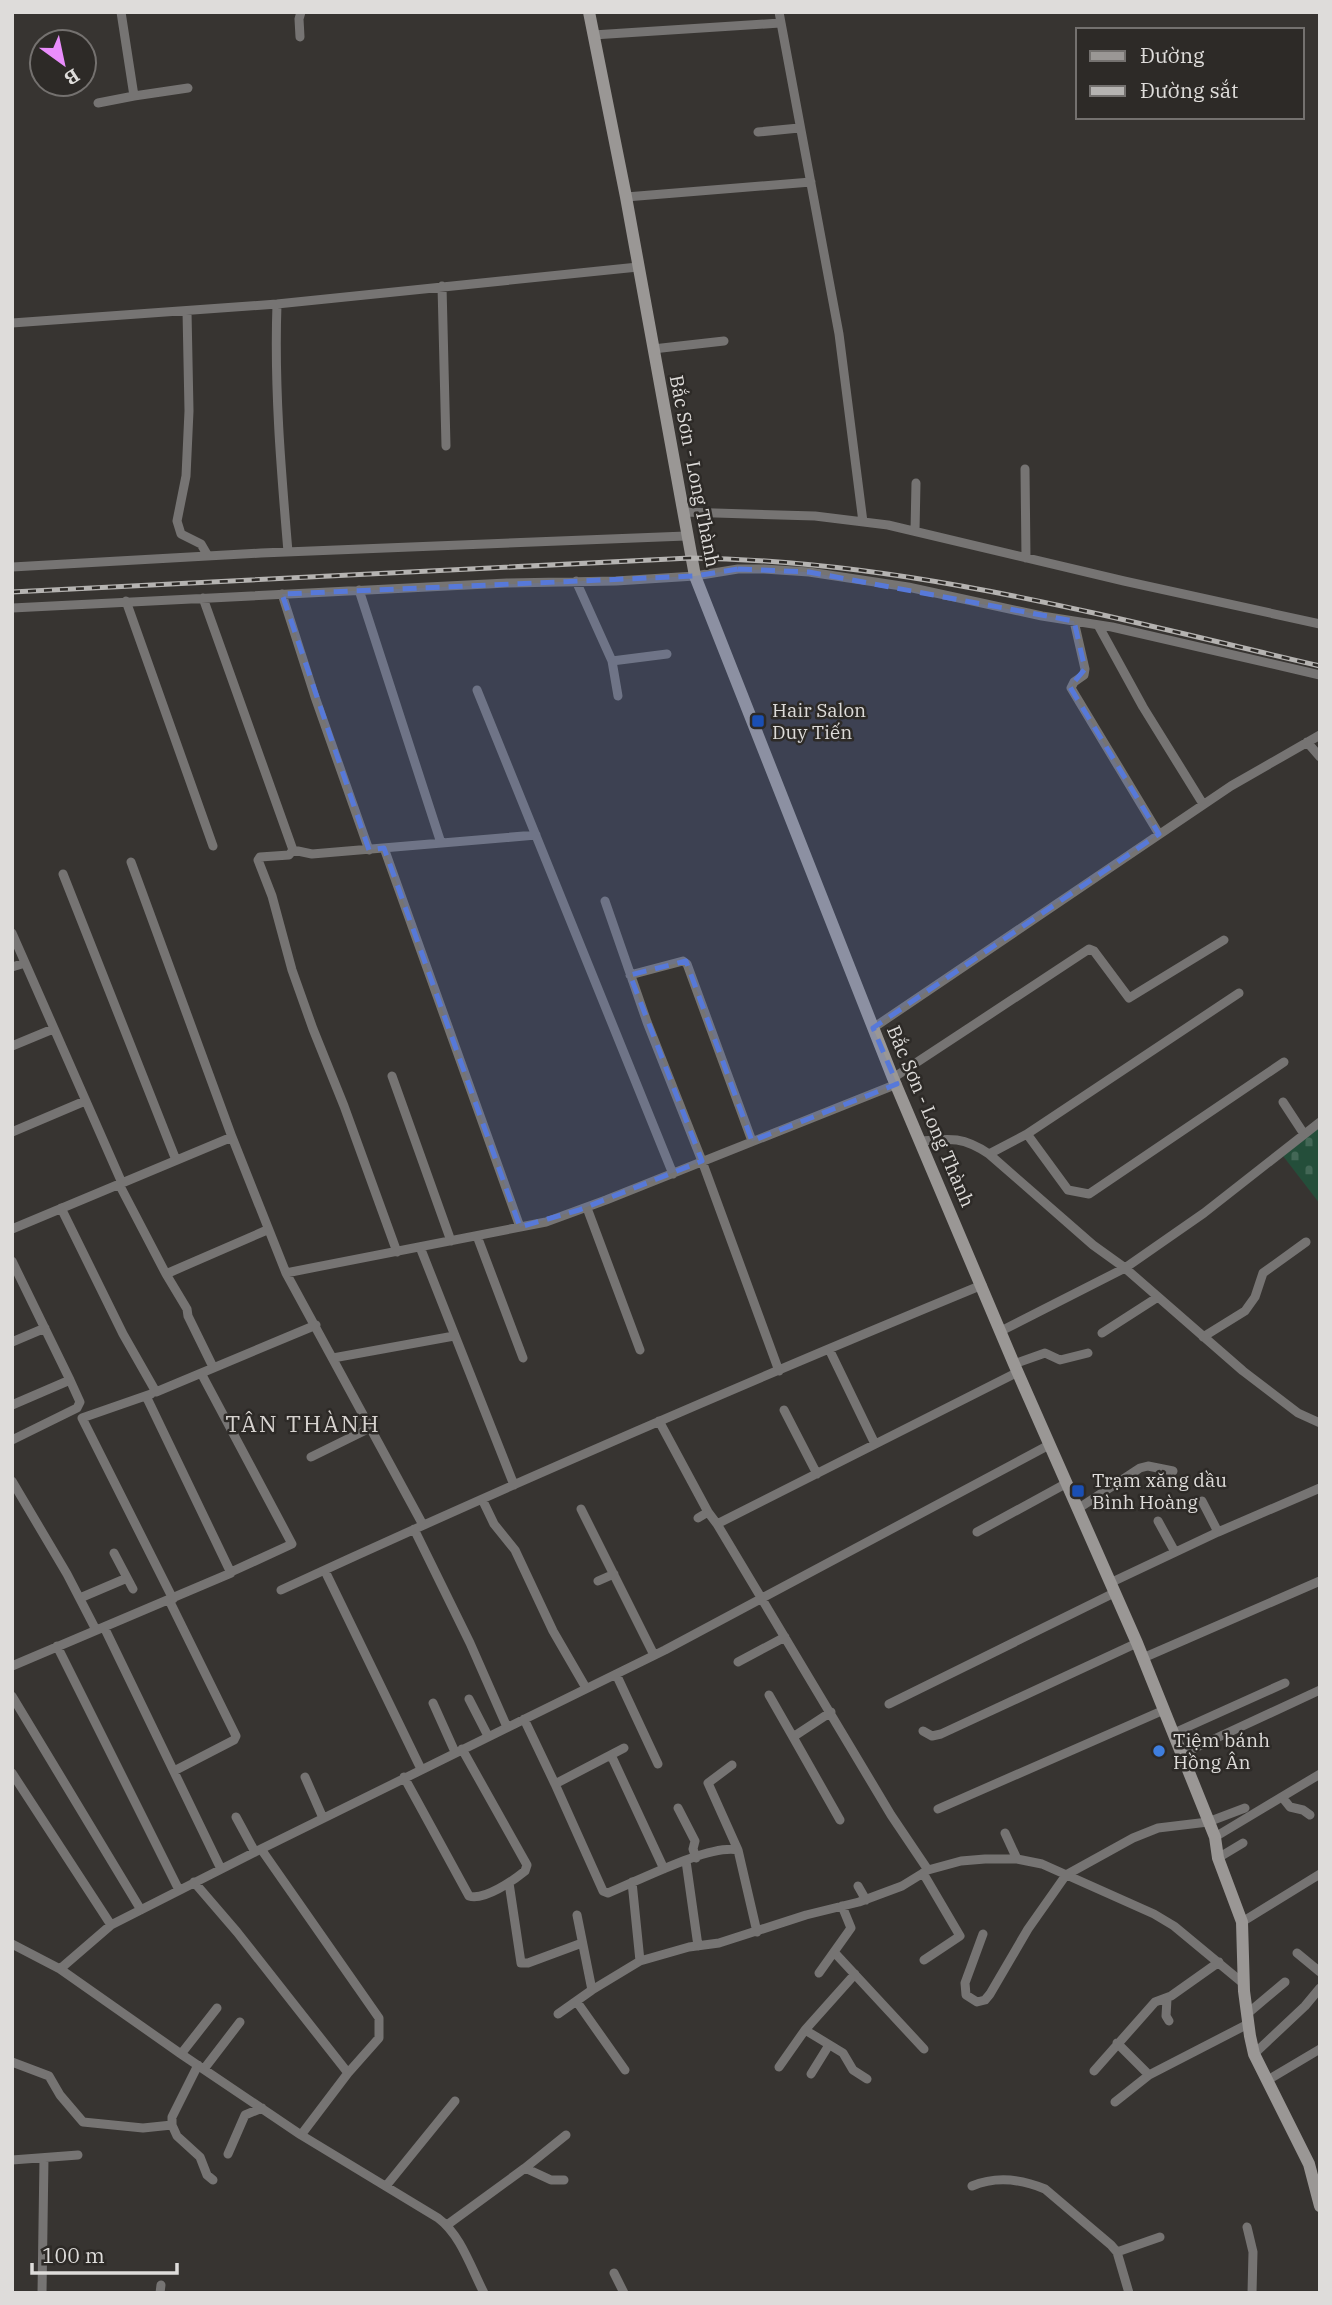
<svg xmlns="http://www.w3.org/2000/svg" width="1332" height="2305" font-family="'IBM Plex Serif',serif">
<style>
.cemetery{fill:url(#cemetery-stones)}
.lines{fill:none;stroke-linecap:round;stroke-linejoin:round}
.street{stroke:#767473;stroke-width:9}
.secondary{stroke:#9a9795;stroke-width:12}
.rail-casing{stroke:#b5b3b1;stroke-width:5}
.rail{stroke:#2d2a27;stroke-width:2.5;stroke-dasharray:8;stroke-linecap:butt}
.marked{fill:#5779d9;fill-opacity:0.2;stroke:#5779d9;stroke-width:5;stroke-dasharray:14 9;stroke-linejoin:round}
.transit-dot{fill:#1a4fb4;stroke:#2d2a27;stroke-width:2.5}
.shop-dot{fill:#3f7fe0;stroke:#2d2a27;stroke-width:2.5}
.labels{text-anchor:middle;stroke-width:5;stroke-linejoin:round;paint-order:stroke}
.street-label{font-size:19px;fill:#dedcda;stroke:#2d2a27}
.poi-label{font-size:19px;fill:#dedcda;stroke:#2d2a27;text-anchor:start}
.quarter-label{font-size:23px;letter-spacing:2px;fill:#d6d2cf;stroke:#2d2a27}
</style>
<defs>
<pattern id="cemetery-stones" width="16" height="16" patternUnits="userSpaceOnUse" patternTransform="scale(1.75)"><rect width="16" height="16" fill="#244e3a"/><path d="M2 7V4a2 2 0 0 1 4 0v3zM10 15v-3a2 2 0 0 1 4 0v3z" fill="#436756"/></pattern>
</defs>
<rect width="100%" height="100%" fill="#373431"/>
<!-- cemetery -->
<path class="cemetery" d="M 1320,1124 L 1320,1204 L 1280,1152 Z"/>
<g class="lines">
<!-- street -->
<path class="street" d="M 121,12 L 134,96 L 188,88
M 779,12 L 839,334 L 863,522
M 593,35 L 780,23
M 300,37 L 299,19 L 301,12
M 98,103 L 134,96
M 758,132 L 799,128
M 626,197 L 811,182
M 442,286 L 446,446
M 277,304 C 274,387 281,469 288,552
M 187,311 L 189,411 L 186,476 L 177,521 L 181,534 L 201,544 L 208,556
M 12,323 L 277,304 L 638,267
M 653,349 L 724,341
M 1025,469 L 1026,558
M 683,512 L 815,516 L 888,525 L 1124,581 L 1320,624
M 915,531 L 916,483
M 12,567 L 261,553 L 686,536
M 576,581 L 612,661 L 618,696
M 359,590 L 441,843
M 282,594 L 315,697 L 369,850
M 203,598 L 293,850 L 312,854 L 536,835
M 126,601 L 213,846
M 12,608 L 507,583 L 616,581 L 695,576 L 738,569 L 764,569 L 809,572 L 908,587 L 1042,616 L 1112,627 L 1320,675
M 1074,621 L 1085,669 L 1084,675 L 1074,682 L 1071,688 L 1159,834
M 1098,625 L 1143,707 L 1203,804
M 612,661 L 667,654
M 477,690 L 673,1174
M 1307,742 L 1320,757
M 384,848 L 520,1227
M 293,850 L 289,855 L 260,857 L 258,860 L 272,896 L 292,970 L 313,1029 L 344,1106 L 397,1252
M 131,862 L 232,1137
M 63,874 L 176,1160
M 605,901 L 647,1022 L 702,1161 L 779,1371
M 12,933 L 122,1183
M 12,967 L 25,963
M 630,975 L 683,961 L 687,964 L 752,1141
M 873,1028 L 1231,786 L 1320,735
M 12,1046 L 53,1029
M 392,1076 L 451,1241
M 893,1078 L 1089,949 L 1094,951 L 1129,998 L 1224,940
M 1283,1102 L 1304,1134
M 12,1132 L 85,1101
M 1027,1134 L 1068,1190 L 1089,1194 L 1284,1062
M 921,1141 C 951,1138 964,1137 989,1154 L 1093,1245 L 1125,1268 L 1243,1371 L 1298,1413 L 1320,1423
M 989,1154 L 1027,1134 L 1239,993
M 119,1184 L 166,1274
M 61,1208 L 123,1334 L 156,1392 L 316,1325
M 587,1208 L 640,1350
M 12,1229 L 232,1137 L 286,1273 L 546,1222 L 606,1200 L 897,1084
M 477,1236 L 523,1358
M 420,1247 L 514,1485
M 12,1261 L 70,1380 L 12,1405
M 286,1273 L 423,1525
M 1001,1331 L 1125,1268 L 1204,1213 L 1320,1122
M 1102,1333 L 1158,1297
M 1203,1337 L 1245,1311 L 1255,1297 L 1263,1273 L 1306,1242
M 12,1342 L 45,1328
M 829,1349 L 875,1444
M 333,1358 L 454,1336
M 1014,1364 L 1045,1353 L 1060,1360 L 1088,1353
M 213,1367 L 188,1316 L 187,1309 L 166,1274 L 267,1230
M 201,1373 L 292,1544 L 231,1572
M 151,1394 L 82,1418 L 173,1599
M 784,1410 L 817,1474
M 659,1421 L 708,1512 L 717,1524
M 12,1440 L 77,1408 L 80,1402 L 70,1380
M 311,1457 L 370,1428
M 12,1481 L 67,1574 L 96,1630
M 482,1499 L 494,1524 L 515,1550 L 553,1631 L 586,1688
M 1202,1501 L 1218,1532
M 1079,1508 L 1140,1468 L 1148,1466 L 1173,1471
M 581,1509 L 654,1655
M 698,1518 L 708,1512
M 1158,1521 L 1175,1552
M 414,1529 L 470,1643 L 507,1727
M 977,1532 L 1067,1483
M 114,1553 L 133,1589
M 325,1571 L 421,1769
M 598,1581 L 614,1574
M 1110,1583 L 1218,1532 L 1320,1488
M 281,1590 C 513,1483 747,1382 982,1285
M 80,1598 L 127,1578
M 169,1600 L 236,1736 L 234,1740 L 174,1771
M 104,1627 L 221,1869
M 57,1646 L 179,1890
M 1143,1658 L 1320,1581
M 738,1662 L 785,1637
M 12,1666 L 231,1573 L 146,1396
M 616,1674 L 658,1764
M 769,1695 L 793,1737
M 12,1696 L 141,1910
M 469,1699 L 488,1736
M 433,1703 L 455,1752
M 889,1704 L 1114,1593
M 831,1712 L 793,1737 L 840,1820
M 524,1719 L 555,1784
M 923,1731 L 932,1736 L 941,1734 L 1137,1643
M 1174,1733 L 1285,1683
M 624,1748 L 555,1784 L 603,1891 L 608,1893 C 638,1881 709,1844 738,1850 L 757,1932
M 1182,1754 L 1320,1690
M 611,1755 L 664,1869
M 732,1765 L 708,1783 L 738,1850
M 12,1773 L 111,1925
M 305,1777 L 323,1818
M 404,1777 L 469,1896 C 484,1901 514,1880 525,1871 L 527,1865 L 462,1749
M 1282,1797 L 1290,1807 L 1303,1810 L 1310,1815
M 678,1808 L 695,1841 L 693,1849 L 696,1858
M 938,1809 L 1164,1710
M 236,1817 L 255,1852
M 1005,1833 L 1017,1859
M 1215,1837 L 1320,1774
M 261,1849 L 379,2018 L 379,2038 L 348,2073 L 301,2135
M 1218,1858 L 1243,1843
M 686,1861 L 698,1946
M 928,1870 L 961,1861 L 985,1859 L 1017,1859 L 1042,1864 L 1154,1914 L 1174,1926 L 1244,1984
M 923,1873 L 960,1936 L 924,1960
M 194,1882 L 237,1932 L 348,2073
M 632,1882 L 640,1961
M 509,1883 L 521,1963 L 528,1963 L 582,1943
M 858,1886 L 866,1900
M 577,1915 L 592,1990
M 1242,1922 L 1320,1874
M 983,1934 L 965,1983 L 966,1995 L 977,2002 L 985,2000 L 990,1994 L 1028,1929 L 1066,1875 L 1133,1838 L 1158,1828 L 1208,1822 L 1245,1808
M 12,1944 L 60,1969 L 181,2054 L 301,2135 L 438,2218 C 461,2235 471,2268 484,2293
M 834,1952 L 924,2049
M 1297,1953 L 1320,1972
M 60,1969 L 111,1925 L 261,1849 L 665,1650 L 1049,1445
M 819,1973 L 851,1928 L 842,1906
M 1167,1999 L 1166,2016 L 1169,2021
M 577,2002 L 625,2070
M 558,2014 L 592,1990 L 640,1961 L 689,1947 L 719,1943 L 806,1915 L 859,1902 L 902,1886 L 928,1870 L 891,1815 L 717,1524 L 1018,1372
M 1247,2014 L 1285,1982
M 805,2030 L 843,2053 L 853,2070 L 867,2079
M 1117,2043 L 1149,2075
M 181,2054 L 217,2008
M 1254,2054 L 1305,2006 L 1320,1988
M 12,2062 L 49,2076 L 60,2095 L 83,2122 L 143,2128 L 172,2125
M 198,2065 L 172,2117 L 172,2125 L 177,2136 L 200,2157 L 207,2175 L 213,2180
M 779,2067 L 805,2030 L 855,1974
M 204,2069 L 240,2022
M 1094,2071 L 1155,2002 L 1171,1996 L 1219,1962
M 811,2074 L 829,2045
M 1268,2080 L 1320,2049
M 1115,2102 L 1149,2075 L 1248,2024
M 228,2154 L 245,2115 L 262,2108
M 12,2160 L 78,2155
M 525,2168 L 566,2135
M 386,2186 L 455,2101
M 972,2186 C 996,2176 1021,2179 1045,2189 L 1111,2245 L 1117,2252 L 1129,2293
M 447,2225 L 525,2168 L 551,2180 L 564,2180
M 1247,2227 L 1253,2252 L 1252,2293
M 1117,2252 L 1160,2237
M 614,2273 L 624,2293
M 42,2293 L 44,2158
M 160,2293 L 161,2285"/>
<!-- secondary -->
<path class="secondary" d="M 589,12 L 626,197 L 695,576 L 893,1078 L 1014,1364 L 1137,1643 L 1215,1837 L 1218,1858 L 1242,1922 L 1244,1991 L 1250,2036 L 1254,2054 L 1309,2164 L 1320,2206"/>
<defs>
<path id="rail" d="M 12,592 L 690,558 C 904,560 1113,618 1320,666"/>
</defs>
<!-- rail casing -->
<use href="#rail" class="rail-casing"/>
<!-- rail -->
<use href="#rail" class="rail"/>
</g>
<!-- marked area -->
<path class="marked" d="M 738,569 L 809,572 L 1074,621 L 1085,669 L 1070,687 L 1159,834 L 873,1028 L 897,1084 L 752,1141 L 686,961 L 630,975 L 702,1161 L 579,1210 L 520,1227 L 384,848 L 369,850 L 282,594 L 695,576 Z"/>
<!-- markers -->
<g class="transit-dot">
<rect x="751" y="714" width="14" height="14" rx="3.5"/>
<rect x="1071" y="1484" width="14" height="14" rx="3.5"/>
</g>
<circle class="shop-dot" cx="1159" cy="1751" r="7"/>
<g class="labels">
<!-- street labels -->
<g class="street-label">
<text transform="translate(695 471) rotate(79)" y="7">Bắc Sơn - Long Thành</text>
<text transform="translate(931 1116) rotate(67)" y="7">Bắc Sơn - Long Thành</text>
</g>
<!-- poi labels -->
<g class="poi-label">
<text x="772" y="717">Hair Salon<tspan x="772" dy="22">Duy Tiến</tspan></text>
<text x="1092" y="1487">Trạm xăng dầu<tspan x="1092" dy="22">Bình Hoàng</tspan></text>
<text x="1173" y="1747">Tiệm bánh<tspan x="1173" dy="22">Hồng Ân</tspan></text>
</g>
<!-- quarter labels -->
<g class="quarter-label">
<text x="303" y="1432">TÂN THÀNH</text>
</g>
</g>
<!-- border -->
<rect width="1332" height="2305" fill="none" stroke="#dedcda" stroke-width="28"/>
<!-- legend -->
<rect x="1076" y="28" width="228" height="91" fill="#2d2a27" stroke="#74716f" stroke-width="2"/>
<rect x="1090" y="51" width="35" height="10" fill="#9a9795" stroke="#74716f" stroke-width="2"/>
<text x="1140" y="63" font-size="21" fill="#dedcda">Đường</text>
<rect x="1090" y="86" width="35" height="10" fill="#b5b3b1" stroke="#74716f" stroke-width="2"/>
<text x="1140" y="98" font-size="21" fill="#dedcda">Đường sắt</text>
<!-- north arrow -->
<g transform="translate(63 63) rotate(147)"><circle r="33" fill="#2d2a27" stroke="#74716f" stroke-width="2"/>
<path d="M0-5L12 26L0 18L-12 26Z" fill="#ea8dfc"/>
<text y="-10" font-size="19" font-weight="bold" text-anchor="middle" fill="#dedcda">B</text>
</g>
<!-- scale -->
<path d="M32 2263v10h145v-10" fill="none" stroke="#dedcda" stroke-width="3.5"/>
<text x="42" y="2263" font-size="21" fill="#dedcda" stroke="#2d2a27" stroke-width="5" paint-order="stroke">100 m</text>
</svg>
